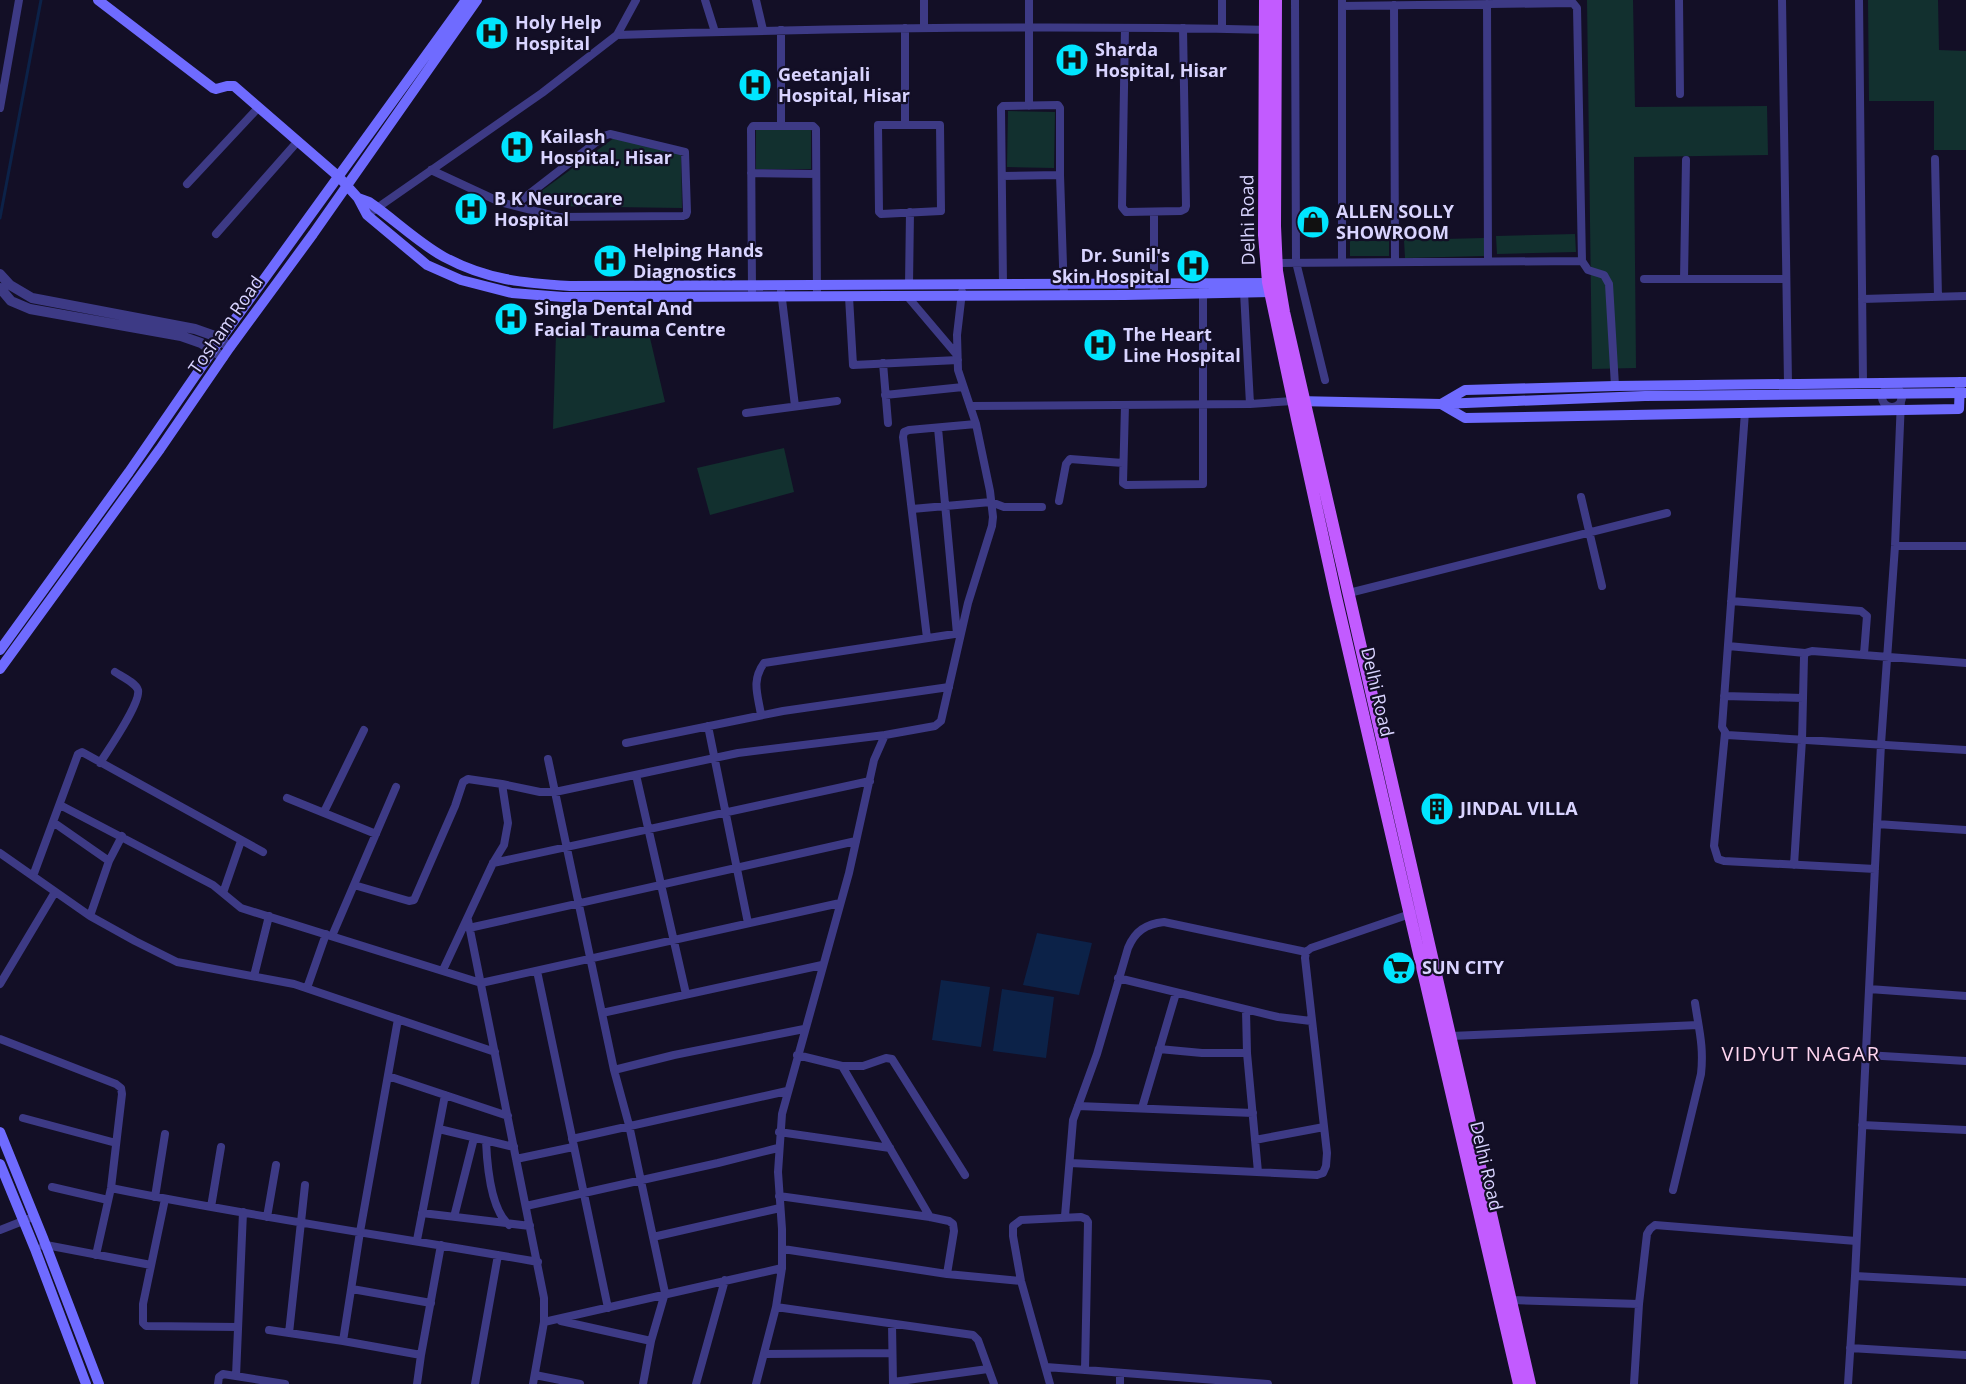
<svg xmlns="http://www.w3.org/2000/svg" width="1966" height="1384" font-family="'Open Sans',sans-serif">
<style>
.green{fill:#12302f}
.water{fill:#0c2248}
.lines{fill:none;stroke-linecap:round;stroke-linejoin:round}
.stream{stroke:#0c2248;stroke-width:3}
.minor{stroke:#3d3a85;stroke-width:8}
.tertiary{stroke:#3d3a85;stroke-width:10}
.secondary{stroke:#6f6bff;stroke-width:10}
.primary{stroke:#c25bff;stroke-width:12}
.secondary-bridge{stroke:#6f6bff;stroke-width:10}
.labels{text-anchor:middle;stroke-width:4.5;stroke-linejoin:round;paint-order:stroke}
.poi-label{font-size:18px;font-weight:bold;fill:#d9d4ff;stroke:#130f26;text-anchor:start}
.street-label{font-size:18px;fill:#d9d4ff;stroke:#130f26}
.neighbourhood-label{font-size:20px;letter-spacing:1.5px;fill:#ffd6f0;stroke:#130f26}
</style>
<rect width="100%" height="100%" fill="#130f26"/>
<!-- green -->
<path class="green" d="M 1587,0 L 1633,0 L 1635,107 L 1767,106 L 1768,155 L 1634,157 L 1636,368 L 1592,369 Z
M 1868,0 L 1938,0 L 1939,50 L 1966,51 L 1966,150 L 1934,150 L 1934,101 L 1869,101 Z
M 1008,111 L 1055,112 L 1054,168 L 1007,167 Z
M 756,130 L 811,130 L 811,169 L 756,169 Z
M 614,138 L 681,154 L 682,208 L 545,206 L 540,192 Z
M 1575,234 L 1576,252 L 1497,254 L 1496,236 Z
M 1484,238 L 1484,256 L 1405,258 L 1404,240 Z
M 1350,241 L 1389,241 L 1389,256 L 1350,256 Z
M 556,334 L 650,338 L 665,402 L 553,429 Z
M 784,448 L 794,492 L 710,515 L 697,468 Z"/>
<!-- water -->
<path class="water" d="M 1037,933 L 1092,943 L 1079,995 L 1023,985 Z
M 941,980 L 990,987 L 981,1047 L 932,1040 Z
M 1002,989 L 1054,997 L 1046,1058 L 993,1051 Z"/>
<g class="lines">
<!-- stream -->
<path class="stream" d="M 0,218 L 41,0"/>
<!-- minor -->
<path class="minor" d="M 705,0 L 715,32
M 756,0 L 763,30
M 1222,0 L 1222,29
M 1295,0 L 1296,262 L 1325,380
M 1679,0 L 1680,94
M 1782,0 L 1788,383
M 1859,0 L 1863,382
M 1487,4 L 1488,261
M 1394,5 L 1395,262
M 1342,6 L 1573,3 L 1577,8 L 1582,261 L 1588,270 L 1604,275 L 1609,284 L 1615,386
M 905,28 L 905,125
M 924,28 L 924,0
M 1125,28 L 1122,207 L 1126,212 L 1181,211 L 1185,209 L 1186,206 L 1183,28
M 781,30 L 781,126
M 617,35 C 834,28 1052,25 1270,30
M 1029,106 L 1029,0
M 0,108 L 19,0
M 878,125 L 940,125 L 941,211 L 881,214 L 879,212 Z
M 1935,159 L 1938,297
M 431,170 L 500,202 L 559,217 L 683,216 L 686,215 L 687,212 L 685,152 L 610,134 L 604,136 L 515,205
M 751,173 L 816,174
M 1002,176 L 1060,175
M 187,184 L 258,108
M 367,215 L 542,93 L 617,35 L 636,0
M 216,234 L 298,141
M 1342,262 L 1342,0
M 1274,263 L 1582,261
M 1644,279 L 1786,279
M 1684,279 L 1686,160
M 909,285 L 910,212
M 1003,285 L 1001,108 L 1003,106 L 1058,105 L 1060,108 L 1060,175 L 1064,295
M 1154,289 L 1154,212
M 752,291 L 751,129 L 753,126 L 813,126 L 816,129 L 817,297
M 781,291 L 795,406
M 1244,292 L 1250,404
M 907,296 L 957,355
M 849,297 L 853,365 L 958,360
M 1862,299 L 1966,296
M 883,363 L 888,423
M1882 397a10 10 0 1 1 20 0a10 10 0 1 1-20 0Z
M 885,395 L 963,387
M 1125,405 L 1123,483 L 1126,485 L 1203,484 L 1203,289
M 970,406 L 1250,404 L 1293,401
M 1745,412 L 1722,727 L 1727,735 L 1966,750
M 746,413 L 837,401
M 938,428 L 957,634
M 1581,497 L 1602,586
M 1059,501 L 1066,464 L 1070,459 L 1123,463
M 912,509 L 991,502 L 1004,507 L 1042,507
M 1895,546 L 1966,546
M 1349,593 L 1667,513
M 1731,601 L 1861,611 L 1867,616 L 1864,654
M 927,638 L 903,437 L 904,432 L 909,430 L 976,424
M 1728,646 L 1805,653
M 1724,696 L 1803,698
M 761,715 C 758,695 751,681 764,663 L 961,633
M 708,726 L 748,923
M 1725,733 L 1714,846 L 1718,859 L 1724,861 L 1875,869
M 626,743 L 783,711 L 949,687
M 548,759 L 614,1070 L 629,1125 L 665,1293 L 651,1341 L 643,1384
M 100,763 C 108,750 141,703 138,690 C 136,683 121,676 115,672
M 636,775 L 686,994
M 287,798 L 376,834
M 60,805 L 213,885 L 241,908 L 481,983 L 840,903
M 324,812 L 364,730
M 53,822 L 109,861
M 1877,824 L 1966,830
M 0,853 L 90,916 L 135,941 L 177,962 L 294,984 L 495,1052
M 493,863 L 870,781
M 1794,865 L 1802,740 L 1804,657 L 1805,653 L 1812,651 L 1966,663
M 33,876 L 78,754 L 82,752 L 263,852
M 354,885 L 409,901 L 414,900 L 455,806 L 463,782 L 468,779 L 502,784
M 223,893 L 241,841
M 90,916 L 109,861 L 122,836
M 468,920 L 544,1298 L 544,1322 L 533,1384
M 469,928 L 856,841
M 332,936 L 396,787
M 443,970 L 493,863 L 504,845 L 508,823 L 502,784 L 540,792 L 555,792 L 738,753 L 885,735
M 537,971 L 608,1308
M 254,976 L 269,916
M 1118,978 L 1278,1017 L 1311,1021
M 0,984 L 55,892
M 307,988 L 326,934
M 1869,989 L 1966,996
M 1246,1010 L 1247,1053 L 1258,1172
M 602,1013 L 822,965
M 1451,1036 L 1698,1025
M 0,1039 L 116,1084 L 121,1088 L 122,1094 L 111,1188 L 96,1255
M 1159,1049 L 1202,1053 L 1247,1053
M 797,1055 L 842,1066 L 930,1217
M 1866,1055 L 1966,1061
M 842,1066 L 863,1066 L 886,1058 L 892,1059 L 965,1175
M 614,1070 L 674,1055 L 804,1029
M 388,1076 L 508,1116
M 1078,1106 L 1253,1113
M 1142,1108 L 1176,993
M 23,1118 L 116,1143
M 1862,1125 L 1966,1130
M 439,1129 L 514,1147
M 779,1132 L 890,1148
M 572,1139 L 787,1091
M 1255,1140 L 1324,1127
M 486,1141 C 487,1164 490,1209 509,1225
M 516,1159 L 573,1147
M 1070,1163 L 1317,1175 L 1323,1173 L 1326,1166 L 1327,1153 L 1305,958 L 1306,952
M 52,1187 L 108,1200
M 111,1188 C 253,1217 396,1237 538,1262
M 1673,1190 L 1701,1074 C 1704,1047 1699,1030 1695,1003
M 779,1196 L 930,1217 L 949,1221 L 953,1224 L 954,1231 L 947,1274
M 155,1197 L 165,1134
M 165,1199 L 143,1304 L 143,1323 L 146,1326 L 238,1327
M 526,1206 L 718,1163 L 778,1148
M 211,1207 L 221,1147
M 422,1213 L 530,1226
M 1065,1216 L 1073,1120 L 1097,1054 L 1128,948 C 1135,931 1146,924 1164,922 L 1306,952 L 1311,948 L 1413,913
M 267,1217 L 276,1165
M 454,1217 L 474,1138
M 0,1230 L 28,1219
M 653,1237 L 780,1208
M 417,1240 L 445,1095
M 43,1246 L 46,1245 L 151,1265
M 783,1249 L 947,1274 L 1021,1281
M 1855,1276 L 1881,744 L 1895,546 L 1901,400
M 352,1289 L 431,1303
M 1511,1300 L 1639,1304
M 776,1307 L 973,1335 L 978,1340 L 994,1384
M 561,1321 L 651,1341
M 544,1322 L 782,1268
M 892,1324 L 893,1384
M 269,1330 L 343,1341 L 421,1355
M 289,1333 L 305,1185
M 343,1341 L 360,1232 L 398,1019
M 1850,1348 L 1966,1355
M 765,1354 L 892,1353
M 1046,1367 L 1268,1384
M 535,1375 L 580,1384
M 236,1376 L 243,1212
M 893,1382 L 988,1369
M 218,1384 L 219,1377 L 223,1374 L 285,1384
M 417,1384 L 421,1355 L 441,1245
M 475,1384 L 498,1255
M 696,1384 L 725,1280
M 756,1384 L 776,1307 L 782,1268 L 782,1229 L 778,1172 L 782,1114 L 849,873 L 874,760 L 885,735 L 935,726 L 941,721 L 968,603 L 992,526 L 993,517 L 990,491 L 976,424 L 958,370 L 957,335 L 962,292
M 1050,1384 L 1021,1281 L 1013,1236 L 1013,1226 L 1021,1220 L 1081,1217 L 1086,1219 L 1088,1222 L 1085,1370
M 1120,1384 L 1120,1373
M 1634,1384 L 1639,1304 L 1647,1234 L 1650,1229 L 1655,1225 L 1856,1241
M 1848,1384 L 1855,1276 L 1966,1282"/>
<!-- tertiary -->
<path class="tertiary" d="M 0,274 L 10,285 L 32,298 L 195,329 L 212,335 L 230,347
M 0,288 L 11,301 L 30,309 L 181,336 L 201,343 L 223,357"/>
<!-- secondary -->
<path class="secondary" d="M 98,0 L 213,88 L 216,89 L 227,86 L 234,86 L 339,177 L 358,198 L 367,215 L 427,265 L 461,280 L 512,293 L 563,297 L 646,297 L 1125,295 L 1278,292
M 358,198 L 369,202 C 394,219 417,242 444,257 C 487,280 523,283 570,286 L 1276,283
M 1296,401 L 1441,404 L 1515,401
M 1441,404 L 1465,418 L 1959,409 L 1960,382
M 1441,404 L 1465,390 L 1615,386 L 1965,382
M 0,650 L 129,472 L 220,340 L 466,0
M 0,669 L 160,449 L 230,347 L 313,234 L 477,0
M 0,1132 L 43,1238 L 99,1384
M 0,1164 L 35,1249 L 86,1384"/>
<!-- primary -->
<path class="primary" d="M 1265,0 L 1264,235 L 1268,282 L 1297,419 L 1336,597 L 1519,1384
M 1276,0 L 1275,226 L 1277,271 L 1284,312 L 1530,1384"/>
<!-- secondary-bridge -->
<path class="secondary-bridge" d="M 1515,401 L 1645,396 L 1966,393"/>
</g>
<!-- icons -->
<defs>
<symbol id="hospital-disc" viewBox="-11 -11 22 22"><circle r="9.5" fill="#00e5ff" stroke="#130f26"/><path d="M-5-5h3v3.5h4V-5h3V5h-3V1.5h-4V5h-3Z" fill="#111"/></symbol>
<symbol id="shop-disc" viewBox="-11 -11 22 22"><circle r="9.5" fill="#00e5ff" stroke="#130f26"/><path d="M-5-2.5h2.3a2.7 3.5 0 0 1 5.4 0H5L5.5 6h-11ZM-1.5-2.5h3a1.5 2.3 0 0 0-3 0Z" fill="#111"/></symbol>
<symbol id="building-disc" viewBox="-11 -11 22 22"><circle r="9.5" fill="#00e5ff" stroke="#130f26"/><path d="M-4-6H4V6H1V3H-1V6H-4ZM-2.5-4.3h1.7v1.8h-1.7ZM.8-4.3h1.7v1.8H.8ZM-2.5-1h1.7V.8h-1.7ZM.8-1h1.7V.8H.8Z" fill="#111"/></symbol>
<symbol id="supermarket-disc" viewBox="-11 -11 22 22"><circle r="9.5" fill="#00e5ff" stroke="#130f26"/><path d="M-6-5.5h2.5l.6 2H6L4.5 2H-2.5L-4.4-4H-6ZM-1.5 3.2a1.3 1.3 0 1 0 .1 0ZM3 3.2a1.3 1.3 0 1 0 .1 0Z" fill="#111"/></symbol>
</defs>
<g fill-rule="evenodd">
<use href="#hospital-disc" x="473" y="14" width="38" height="38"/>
<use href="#hospital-disc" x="1053" y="41" width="38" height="38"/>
<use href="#hospital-disc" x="736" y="66" width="38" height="38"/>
<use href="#hospital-disc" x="498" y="128" width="38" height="38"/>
<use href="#hospital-disc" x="452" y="190" width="38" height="38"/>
<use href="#shop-disc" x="1294" y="203" width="38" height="38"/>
<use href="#hospital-disc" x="591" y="242" width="38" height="38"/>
<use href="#hospital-disc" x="1174" y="247" width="38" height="38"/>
<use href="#hospital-disc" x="492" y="300" width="38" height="38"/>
<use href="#hospital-disc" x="1081" y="326" width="38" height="38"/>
<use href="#building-disc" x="1418" y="790" width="38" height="38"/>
<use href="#supermarket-disc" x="1380" y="949" width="38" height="38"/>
</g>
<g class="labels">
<!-- poi labels -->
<g class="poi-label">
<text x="515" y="29">Holy Help<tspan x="515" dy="21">Hospital</tspan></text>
<text x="1095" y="56">Sharda<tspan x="1095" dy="21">Hospital, Hisar</tspan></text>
<text x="778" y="81">Geetanjali<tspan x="778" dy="21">Hospital, Hisar</tspan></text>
<text x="540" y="143">Kailash<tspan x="540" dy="21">Hospital, Hisar</tspan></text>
<text x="494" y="205">B K Neurocare<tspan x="494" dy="21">Hospital</tspan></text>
<text x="1336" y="218">ALLEN SOLLY<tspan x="1336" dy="21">SHOWROOM</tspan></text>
<text x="633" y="257">Helping Hands<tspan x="633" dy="21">Diagnostics</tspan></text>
<text x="1170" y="262" text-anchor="end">Dr. Sunil's<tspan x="1170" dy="21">Skin Hospital</tspan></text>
<text x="534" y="315">Singla Dental And<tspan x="534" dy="21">Facial Trauma Centre</tspan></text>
<text x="1123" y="341">The Heart<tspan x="1123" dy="21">Line Hospital</tspan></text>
<text x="1460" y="815">JINDAL VILLA</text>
<text x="1422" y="974">SUN CITY</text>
</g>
<!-- street labels -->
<g class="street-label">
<text transform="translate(1248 220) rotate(-91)" y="6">Delhi Road</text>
<text transform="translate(226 325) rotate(-55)" y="6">Tosham Road</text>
<text transform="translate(1377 692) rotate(77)" y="6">Delhi Road</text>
<text transform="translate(1486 1166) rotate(77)" y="6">Delhi Road</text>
</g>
<!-- neighbourhood labels -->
<g class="neighbourhood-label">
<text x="1801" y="1061">VIDYUT NAGAR</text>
</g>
</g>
</svg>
